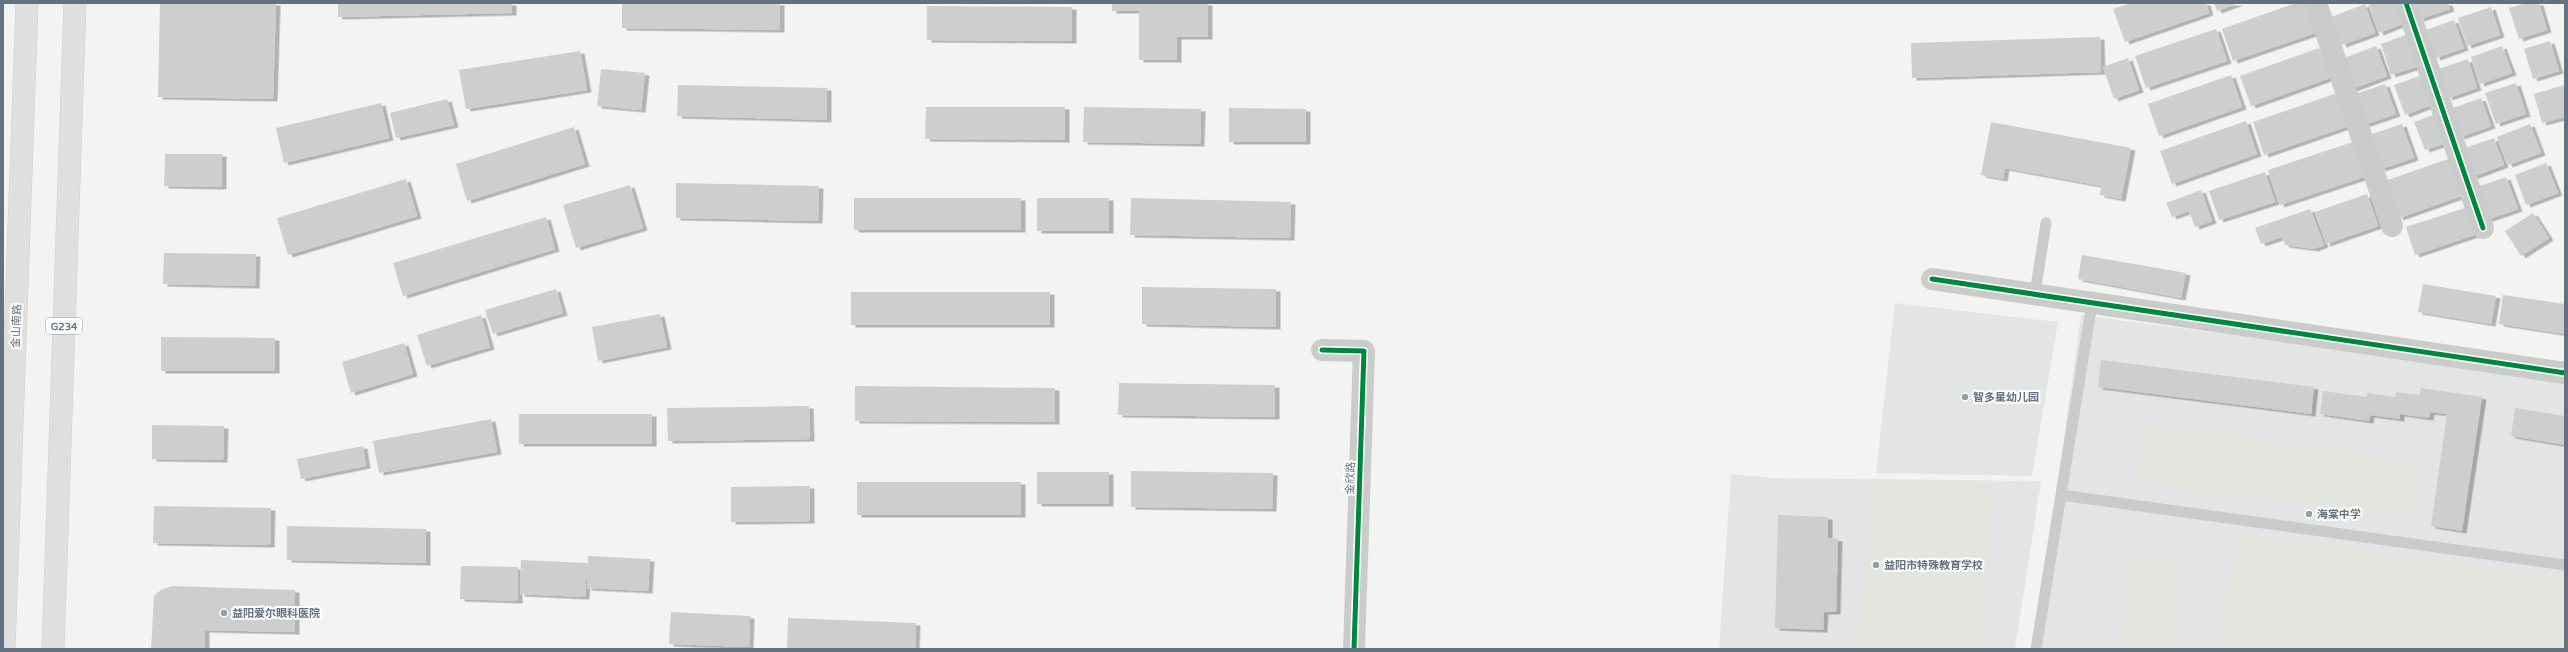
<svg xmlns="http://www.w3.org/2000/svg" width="2568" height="652" font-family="'Varela Round','Noto Sans SC',sans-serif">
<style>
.built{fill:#e3e5e4}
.green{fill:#e2e6df}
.building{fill:#cdcece;filter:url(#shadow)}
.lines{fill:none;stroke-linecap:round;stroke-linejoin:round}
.highway-casing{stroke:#cfd0d0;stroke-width:23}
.lane{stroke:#cacccc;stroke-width:11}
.street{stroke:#cacccc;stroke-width:22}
.highway{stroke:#dfdfe0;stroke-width:22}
.cycleway-casing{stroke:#fff;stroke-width:8}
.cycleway{stroke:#00873e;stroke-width:5}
.poi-dot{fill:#959fa8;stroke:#fff;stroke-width:1.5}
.labels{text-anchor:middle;stroke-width:4;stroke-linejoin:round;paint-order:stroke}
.shield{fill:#fff;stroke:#929ca7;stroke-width:1}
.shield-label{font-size:10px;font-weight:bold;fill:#637281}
.street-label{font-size:11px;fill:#637281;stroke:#fff}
.poi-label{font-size:11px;font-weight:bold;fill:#637281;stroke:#fff;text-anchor:start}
</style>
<defs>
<filter id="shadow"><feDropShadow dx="4.5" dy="2.5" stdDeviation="0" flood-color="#0004"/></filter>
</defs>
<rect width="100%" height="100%" fill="#f3f3f1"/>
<!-- built -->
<path class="built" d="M 1895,303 L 2058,322 L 2032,476 L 1876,473 Z
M 2081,315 L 2565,379 L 2565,649 L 2035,649 Z
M 1731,474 L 1773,478 L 2041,481 L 2015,649 L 1719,649 Z"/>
<!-- green -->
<path class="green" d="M 2142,424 L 2420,462 L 2412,519 L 2134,482 Z
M 1871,483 L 1994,484 L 1984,649 L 1858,649 Z
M 2236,533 L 2565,578 L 2565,649 L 2220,649 Z
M 2132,557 L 2183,564 L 2171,649 L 2119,649 Z"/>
<!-- building -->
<path class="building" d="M 160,3 L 276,3 L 273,99 L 158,97 Z
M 338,3 L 512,3 L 512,13 L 338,17 Z
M 622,3 L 780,3 L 780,30 L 622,28 Z
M 1112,3 L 1208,3 L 1208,37 L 1177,37 L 1177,60 L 1139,60 L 1139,11 L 1112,11 Z
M 2131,3 L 2206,3 L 2209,13 L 2125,42 L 2113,9 Z
M 2214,3 L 2239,3 L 2217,11 Z
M 2296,3 L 2305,3 L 2315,33 L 2233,61 L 2222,29 Z
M 2368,3 L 2400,3 L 2407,22 L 2379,33 Z
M 2414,3 L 2448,3 L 2450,9 L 2420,19 Z
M 2527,3 L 2539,3 L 2547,30 L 2519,39 L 2509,8 Z
M 2365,4 L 2375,33 L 2342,45 L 2331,17 Z
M 927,6 L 1072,7 L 1072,41 L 927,40 Z
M 2491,7 L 2500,35 L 2467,46 L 2458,18 Z
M 2454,20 L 2464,48 L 2436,58 L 2426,30 Z
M 2216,29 L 2227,61 L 2146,88 L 2135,56 Z
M 2411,33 L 2422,65 L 2391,75 L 2381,44 Z
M 2100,37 L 2101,72 L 1912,78 L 1911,43 Z
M 2550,41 L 2559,71 L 2533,79 L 2524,49 Z
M 2376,46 L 2387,76 L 2352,89 L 2341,59 Z
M 2502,46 L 2512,73 L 2480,84 L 2471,57 Z
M 2319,48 L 2330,78 L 2251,106 L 2240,76 Z
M 580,51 L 587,90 L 466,109 L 459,70 Z
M 2128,58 L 2139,90 L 2114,99 L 2103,67 Z
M 2468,59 L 2477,88 L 2448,98 L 2438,69 Z
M 601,69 L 645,73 L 641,110 L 597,106 Z
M 2425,74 L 2436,103 L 2405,115 L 2394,85 Z
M 2231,75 L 2242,107 L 2159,136 L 2148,104 Z
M 2516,83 L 2526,114 L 2496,124 L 2485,93 Z
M 2385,84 L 2396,114 L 2364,125 L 2353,95 Z
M 678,85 L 827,88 L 827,120 L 677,116 Z
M 2564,85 L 2565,117 L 2542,123 L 2534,94 Z
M 2340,92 L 2351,125 L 2264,155 L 2253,122 Z
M 2481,98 L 2491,126 L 2460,137 L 2450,109 Z
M 447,99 L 454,125 L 396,138 L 390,113 Z
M 381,103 L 389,138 L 284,163 L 276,128 Z
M 926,107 L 1065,107 L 1065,140 L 925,139 Z
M 1084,107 L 1201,109 L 1200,144 L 1083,142 Z
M 1229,108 L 1306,109 L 1306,142 L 1229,142 Z
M 2438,113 L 2449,142 L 2425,150 L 2414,122 Z
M 2246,121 L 2257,154 L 2172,184 L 2160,151 Z
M 1991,122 L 2131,148 L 2121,199 L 2100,195 L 2101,186 L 2005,168 L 2003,179 L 1981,175 Z
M 2402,124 L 2414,158 L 2381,169 L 2369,135 Z
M 2530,124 L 2541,153 L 2508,165 L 2497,137 Z
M 574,127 L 585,164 L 467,201 L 456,164 Z
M 2494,138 L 2504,165 L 2472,177 L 2462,149 Z
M 2353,142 L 2364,177 L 2280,205 L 2268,170 Z
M 165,154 L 222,154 L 222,187 L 164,186 Z
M 2451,158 L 2464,195 L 2399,218 L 2385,181 Z
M 2546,163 L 2558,193 L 2526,205 L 2515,175 Z
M 2265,172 L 2275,202 L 2219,220 L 2209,191 Z
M 2506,177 L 2518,209 L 2486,220 L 2474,188 Z
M 406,179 L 417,216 L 288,255 L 277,218 Z
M 676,183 L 819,186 L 818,221 L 676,218 Z
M 630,185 L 643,228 L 576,248 L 563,205 Z
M 2201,190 L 2212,221 L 2195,227 L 2189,211 L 2172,217 L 2166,203 Z
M 2367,194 L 2378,226 L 2326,244 L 2315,212 Z
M 854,198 L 1021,198 L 1021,230 L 854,230 Z
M 1037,198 L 1109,198 L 1109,231 L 1037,231 Z
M 1131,198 L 1291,202 L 1290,238 L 1130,235 Z
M 2468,207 L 2477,234 L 2415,255 L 2406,227 Z
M 2310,209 L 2324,245 L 2314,249 L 2285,245 L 2282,237 L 2261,244 L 2255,228 Z
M 2533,213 L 2549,238 L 2521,256 L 2505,231 Z
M 546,217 L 555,249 L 403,296 L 393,263 Z
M 164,253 L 256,254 L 255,286 L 163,284 Z
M 2082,255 L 2186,273 L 2181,298 L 2078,279 Z
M 2423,284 L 2496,296 L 2491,324 L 2418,312 Z
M 1142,287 L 1276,289 L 1276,327 L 1142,324 Z
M 556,289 L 563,313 L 493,334 L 485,310 Z
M 851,292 L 1050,292 L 1050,325 L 851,325 Z
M 2503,295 L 2565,304 L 2565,334 L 2499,324 Z
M 660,314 L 667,347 L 598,361 L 592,327 Z
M 481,315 L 490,347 L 427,366 L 417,335 Z
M 161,337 L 275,338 L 275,371 L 161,371 Z
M 404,343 L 413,374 L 351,393 L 342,362 Z
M 2101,360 L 2314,387 L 2311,414 L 2098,387 Z
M 1119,383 L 1275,385 L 1275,417 L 1118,415 Z
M 855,386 L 1055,388 L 1055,422 L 855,421 Z
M 2421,388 L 2482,397 L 2462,531 L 2431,526 L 2447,414 L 2430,412 L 2429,418 L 2400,414 L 2400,419 L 2370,415 L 2369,421 L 2320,414 L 2323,391 L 2367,397 L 2367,393 L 2395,397 L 2396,392 L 2420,395 Z
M 809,406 L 810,439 L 668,441 L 667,408 Z
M 2515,408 L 2565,416 L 2565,445 L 2511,436 Z
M 519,414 L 652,414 L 652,444 L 519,444 Z
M 491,419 L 497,452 L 379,473 L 373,441 Z
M 152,425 L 224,426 L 223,460 L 152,459 Z
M 363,446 L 366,466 L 301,479 L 297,459 Z
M 1131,471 L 1273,473 L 1272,509 L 1131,507 Z
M 1037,472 L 1109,472 L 1109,504 L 1037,504 Z
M 857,482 L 1021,482 L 1021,515 L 857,515 Z
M 810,486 L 810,521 L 731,522 L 731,487 Z
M 154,506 L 271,508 L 270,545 L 153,543 Z
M 1778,515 L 1828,517 L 1828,538 L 1838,539 L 1836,612 L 1824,612 L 1823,630 L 1775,628 Z
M 287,526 L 426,529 L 426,563 L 287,560 Z
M 588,556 L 650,559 L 648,591 L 587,588 Z
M 521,560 L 587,563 L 585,597 L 520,594 Z
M 461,566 L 518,567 L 518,601 L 460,599 Z
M 172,586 L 295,590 L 295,632 L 205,630 L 205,649 L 151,649 L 154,596 L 161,590 Z
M 671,612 L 750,616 L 749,647 L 669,644 Z
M 788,618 L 916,623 L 915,649 L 787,649 Z"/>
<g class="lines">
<defs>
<path id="highway" d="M 4,649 L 27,3
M 53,649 L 75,3"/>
</defs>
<!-- highway casing -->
<use href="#highway" class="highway-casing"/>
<!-- lane -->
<path class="lane" d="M 2035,293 L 2046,223
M 2061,495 L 2565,565
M 2036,649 L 2092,303"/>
<!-- street -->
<path class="street" d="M 2316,3 L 2392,226
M 2406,3 L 2483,228
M 1932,279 L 2565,373
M 1322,350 L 1364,351 L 1354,649"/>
<!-- highway -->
<use href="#highway" class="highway"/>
<defs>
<path id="cycleway" d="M 2406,3 L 2483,228
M 1932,279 L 2565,373
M 1322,350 L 1364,351 L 1354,649"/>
</defs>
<!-- cycleway casing -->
<use href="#cycleway" class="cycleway-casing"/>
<!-- cycleway -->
<use href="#cycleway" class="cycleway"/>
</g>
<!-- markers -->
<g class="poi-dot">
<circle cx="1965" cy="397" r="4"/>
<circle cx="2309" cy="514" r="4"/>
<circle cx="1876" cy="565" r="4"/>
<circle cx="224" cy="613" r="4"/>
</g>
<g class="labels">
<!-- shield labels -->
<rect class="shield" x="46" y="318" width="36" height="16" rx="3"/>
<g class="shield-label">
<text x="64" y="330">G234</text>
</g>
<!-- street labels -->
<g class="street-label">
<text transform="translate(16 326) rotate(-88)" y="4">金山南路</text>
<text transform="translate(1350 478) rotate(-88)" y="4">金欣路</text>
</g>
<!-- poi labels -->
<g class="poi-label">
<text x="1973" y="401">智多星幼儿园</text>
<text x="2317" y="518">海棠中学</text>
<text x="1884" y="569">益阳市特殊教育学校</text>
<text x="232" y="617">益阳爱尔眼科医院</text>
</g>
</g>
<!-- border -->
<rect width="2568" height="652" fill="none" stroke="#637281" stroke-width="8"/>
</svg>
